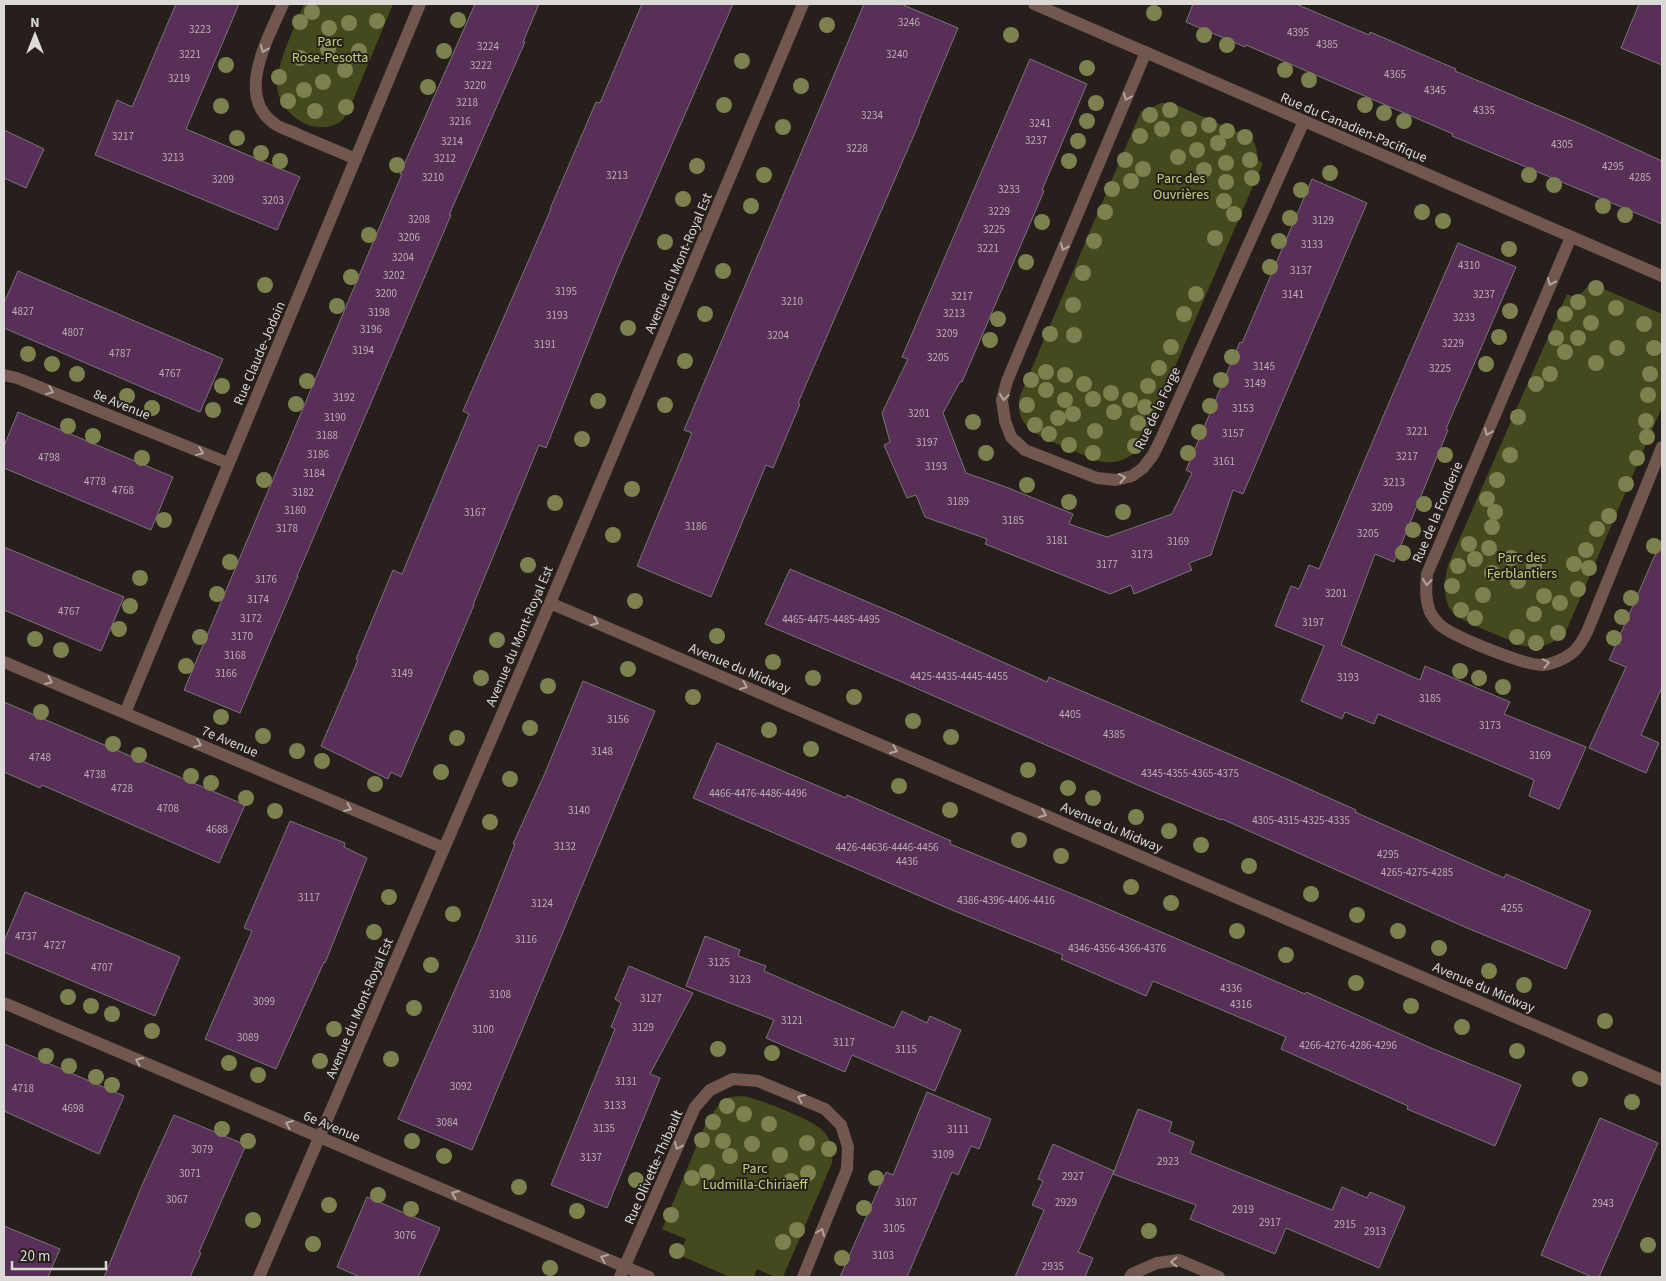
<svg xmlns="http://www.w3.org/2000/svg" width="1666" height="1281" font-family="'Source Sans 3',sans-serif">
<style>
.green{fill:#444a1d}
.building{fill:#582f57;stroke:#7b747b}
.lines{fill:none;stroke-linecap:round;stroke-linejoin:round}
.street{stroke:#725650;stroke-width:12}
.tree{fill:#7d814f}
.oneway{stroke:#b2a5a0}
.labels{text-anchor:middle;stroke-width:4;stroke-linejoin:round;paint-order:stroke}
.number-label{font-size:11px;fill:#bcaeb6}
.park-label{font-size:14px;fill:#c5d279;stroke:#261f1c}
.street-label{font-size:14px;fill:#ddd9d6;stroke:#261f1c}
</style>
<rect width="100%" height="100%" fill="#261f1c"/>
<!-- green -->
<path class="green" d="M 304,4 L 393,4 L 349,110 C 346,114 344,120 340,122 C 315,138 280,115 277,87 C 275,67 296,24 304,4 Z
M 1161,103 L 1172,103 L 1251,138 C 1257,145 1257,151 1257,160 L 1263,163 L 1142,443 C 1132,459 1117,465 1098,461 C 1086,456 1074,451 1062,446 C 1039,436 1013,427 1020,396 L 1141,111 L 1148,114 L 1153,107 Z
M 1587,287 L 1599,287 L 1662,314 L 1662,407 L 1567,629 C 1555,645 1542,648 1523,646 C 1510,640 1460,621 1453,613 C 1442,600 1444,580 1448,565 L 1567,294 L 1577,298 Z
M 742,1096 C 757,1098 813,1120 822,1130 C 832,1139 833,1151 832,1163 L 783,1277 L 775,1277 L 757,1269 L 754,1277 L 730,1277 L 679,1255 L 686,1239 L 662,1229 L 706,1123 L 720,1103 L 730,1097 Z"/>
<!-- building -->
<path class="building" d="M 176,4 L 239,4 L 186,129 L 300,177 L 277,230 L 95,155 L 117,100 L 132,107 Z
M 475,4 L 539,4 L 523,42 L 525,42 L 449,215 L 451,215 L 297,576 L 298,576 L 240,713 L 184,690 L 402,174 L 400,174 Z
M 642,4 L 733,4 L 617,270 L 546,448 L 539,445 L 473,605 L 474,605 L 401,777 L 391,772 L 388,779 L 321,746 L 358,660 L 356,659 L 393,570 L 402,574 L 469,414 L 463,411 L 551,209 L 550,209 L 596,102 L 600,103 Z
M 864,4 L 901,4 L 958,28 L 919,121 L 920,121 L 798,403 L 800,404 L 773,468 L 766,465 L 711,597 L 637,566 L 692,433 L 684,430 Z
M 1193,4 L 1296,4 L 1369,35 L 1370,32 L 1456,69 L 1455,71 L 1583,125 L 1662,161 L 1662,224 L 1452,136 L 1453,134 L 1246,45 L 1245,47 L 1186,22 Z
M 1639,4 L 1662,4 L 1662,65 L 1621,48 Z
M 1030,59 L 1087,84 L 1042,190 L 1044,191 L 962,382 L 960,382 L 943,413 L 966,473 L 1006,487 L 1073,514 L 1069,524 L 1107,537 L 1172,514 L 1192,473 L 1186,470 L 1240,342 L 1242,343 L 1312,179 L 1367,203 L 1243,494 L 1233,490 L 1211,555 L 1189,563 L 1192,570 L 1134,594 L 1131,585 L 1110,594 L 985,544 L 987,539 L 925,517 L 916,495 L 907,498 L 884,445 L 890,442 L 882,413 L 908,359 L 902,357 Z
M 4,130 L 44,149 L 26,188 L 4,178 Z
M 1458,243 L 1516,267 L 1446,429 L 1448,430 L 1394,562 L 1375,554 L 1341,645 L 1420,680 L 1425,666 L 1510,702 L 1504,714 L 1586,747 L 1559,809 L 1529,796 L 1534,780 L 1485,759 L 1378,714 L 1374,724 L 1345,712 L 1342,719 L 1301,701 L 1324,646 L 1275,626 L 1291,586 L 1299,589 L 1309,565 L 1319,569 L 1388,405 Z
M 18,271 L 223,359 L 200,412 L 4,328 L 4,303 Z
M 18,412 L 173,477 L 151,530 L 4,468 L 4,446 Z
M 1662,539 L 1662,687 L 1641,735 L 1659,743 L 1646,773 L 1589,748 L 1626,667 L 1609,660 Z
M 4,547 L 124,597 L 101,651 L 4,610 Z
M 790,569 L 896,614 L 1047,682 L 1049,677 L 1271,772 L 1356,810 L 1355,812 L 1504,878 L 1506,874 L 1591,911 L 1566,969 L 1460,925 L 1222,819 L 1221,820 L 1135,784 L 895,679 L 765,624 Z
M 583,681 L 655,711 L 472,1150 L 398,1119 L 478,937 L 515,844 L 513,844 L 545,773 Z
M 4,702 L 245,805 L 219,863 L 42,785 L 40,788 L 4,772 Z
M 717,743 L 846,798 L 847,795 L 951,841 L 950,844 L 1087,900 L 1305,994 L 1306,992 L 1431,1048 L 1521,1085 L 1495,1146 L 1407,1109 L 1408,1106 L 1281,1049 L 1286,1037 L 1153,981 L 1146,996 L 1061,959 L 1063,955 L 952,910 L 693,798 Z
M 290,821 L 345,843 L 344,847 L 367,858 L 325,963 L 324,962 L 276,1069 L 205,1039 L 252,931 L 244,928 Z
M 25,892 L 180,957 L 155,1016 L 4,952 L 4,941 Z
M 705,936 L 740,950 L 738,956 L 766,966 L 764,971 L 894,1028 L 902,1011 L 927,1023 L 930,1016 L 961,1030 L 935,1091 L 852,1055 L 845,1072 L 766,1038 L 774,1020 L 686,986 Z
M 629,966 L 693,993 L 650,1074 L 660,1078 L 607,1208 L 551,1185 L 615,1029 L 611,1027 L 621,1003 L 615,999 Z
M 4,1044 L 124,1096 L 99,1154 L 4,1111 Z
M 927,1092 L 991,1119 L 979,1149 L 971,1146 L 958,1175 L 952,1172 L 907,1277 L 840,1277 L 886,1172 L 893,1175 Z
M 1138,1109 L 1172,1122 L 1169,1132 L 1194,1142 L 1190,1153 L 1332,1210 L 1342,1187 L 1367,1198 L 1370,1192 L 1405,1207 L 1379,1268 L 1286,1228 L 1275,1254 L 1190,1219 L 1196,1205 L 1113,1174 Z
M 174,1115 L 246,1145 L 199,1252 L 201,1253 L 190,1277 L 104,1277 L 143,1183 Z
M 1600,1118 L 1658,1143 L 1599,1277 L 1592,1277 L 1541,1255 Z
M 1053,1144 L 1114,1171 L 1078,1252 L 1093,1258 L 1085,1277 L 1015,1277 L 1044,1210 L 1032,1205 L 1043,1181 L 1038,1179 Z
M 367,1197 L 440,1228 L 418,1277 L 360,1277 L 337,1267 Z
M 4,1226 L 60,1249 L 48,1277 L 4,1277 Z"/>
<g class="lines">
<!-- street -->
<path class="street" d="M 283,4 C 269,37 234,96 275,124 C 281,129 292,131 299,135 C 318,143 337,151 356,159
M 1034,4 L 1662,276
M 1146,52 L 1007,381 L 1002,400 L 1005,421 L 1011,437 L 1025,450 L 1097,478 L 1116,480 L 1132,476 L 1143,468 L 1153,455 L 1161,439 L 1304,121
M 1571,237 L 1427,574 C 1426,587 1425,599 1430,612 C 1432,616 1436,621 1439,624 C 1451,636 1526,666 1543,665 C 1553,664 1570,657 1577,648 C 1581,644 1584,637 1587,632 L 1662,447
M 4,375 L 17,378 L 228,463
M 550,603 L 1662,1080
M 4,662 L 444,848
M 125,713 L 420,4
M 4,1003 L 649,1277
M 259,1277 L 550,603 L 803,4
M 620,1277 L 695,1107 L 710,1090 L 733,1079 L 758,1081 L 825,1109 L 841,1125 L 848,1147 L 847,1169 L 803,1277
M 1130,1277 L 1132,1274 L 1157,1263 L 1179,1260 L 1219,1277"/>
</g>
<!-- trees -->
<g class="tree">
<circle cx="312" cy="12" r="8"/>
<circle cx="1154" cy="13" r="8"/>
<circle cx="458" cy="20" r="8"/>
<circle cx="377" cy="21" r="8"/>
<circle cx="300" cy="22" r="8"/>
<circle cx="349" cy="23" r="8"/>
<circle cx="827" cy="25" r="8"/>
<circle cx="329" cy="28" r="8"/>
<circle cx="1011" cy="35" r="8"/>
<circle cx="1204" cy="35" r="8"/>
<circle cx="1227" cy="45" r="8"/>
<circle cx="328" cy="49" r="8"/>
<circle cx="359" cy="51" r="8"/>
<circle cx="444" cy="51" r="8"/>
<circle cx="300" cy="58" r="8"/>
<circle cx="742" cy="61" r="8"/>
<circle cx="226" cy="65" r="8"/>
<circle cx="1087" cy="68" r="8"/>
<circle cx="345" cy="70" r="8"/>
<circle cx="1285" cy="70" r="8"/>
<circle cx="279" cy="77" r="8"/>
<circle cx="1309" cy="80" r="8"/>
<circle cx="323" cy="82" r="8"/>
<circle cx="801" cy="86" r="8"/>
<circle cx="428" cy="87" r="8"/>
<circle cx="304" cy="90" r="8"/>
<circle cx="288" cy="101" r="8"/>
<circle cx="1096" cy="103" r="8"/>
<circle cx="724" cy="105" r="8"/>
<circle cx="1365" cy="105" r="8"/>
<circle cx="221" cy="106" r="8"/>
<circle cx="346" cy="107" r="8"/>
<circle cx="1170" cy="110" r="8"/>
<circle cx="315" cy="111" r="8"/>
<circle cx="1384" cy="113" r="8"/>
<circle cx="1150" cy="115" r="8"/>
<circle cx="1087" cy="121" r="8"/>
<circle cx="1404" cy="121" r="8"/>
<circle cx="1209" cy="125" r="8"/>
<circle cx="783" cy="127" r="8"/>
<circle cx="1162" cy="129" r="8"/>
<circle cx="1189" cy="129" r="8"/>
<circle cx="1227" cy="131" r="8"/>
<circle cx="1140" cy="136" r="8"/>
<circle cx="1245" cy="137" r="8"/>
<circle cx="237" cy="138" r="8"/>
<circle cx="1078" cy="141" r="8"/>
<circle cx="1218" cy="143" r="8"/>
<circle cx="1197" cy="150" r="8"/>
<circle cx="261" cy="153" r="8"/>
<circle cx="1178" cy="157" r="8"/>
<circle cx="1125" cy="160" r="8"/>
<circle cx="1250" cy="160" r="8"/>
<circle cx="280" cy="161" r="8"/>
<circle cx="1069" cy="161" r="8"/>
<circle cx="1226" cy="163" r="8"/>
<circle cx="397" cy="165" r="8"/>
<circle cx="697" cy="166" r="8"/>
<circle cx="1143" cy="169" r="8"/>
<circle cx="1204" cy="170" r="8"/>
<circle cx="1330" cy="173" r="8"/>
<circle cx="764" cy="175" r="8"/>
<circle cx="1529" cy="175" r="8"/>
<circle cx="1252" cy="178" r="8"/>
<circle cx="1131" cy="181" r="8"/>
<circle cx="1226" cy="182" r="8"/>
<circle cx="1554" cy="185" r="8"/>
<circle cx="1112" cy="189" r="8"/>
<circle cx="1301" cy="190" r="8"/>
<circle cx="683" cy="199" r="8"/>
<circle cx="1224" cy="201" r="8"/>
<circle cx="751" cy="206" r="8"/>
<circle cx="1603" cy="206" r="8"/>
<circle cx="1105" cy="212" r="8"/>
<circle cx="1422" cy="212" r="8"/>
<circle cx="1234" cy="214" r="8"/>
<circle cx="1625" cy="215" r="8"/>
<circle cx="1290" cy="218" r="8"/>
<circle cx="1443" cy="221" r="8"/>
<circle cx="1042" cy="222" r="8"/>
<circle cx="369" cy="235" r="8"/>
<circle cx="1215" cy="238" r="8"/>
<circle cx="1094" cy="241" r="8"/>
<circle cx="1279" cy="241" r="8"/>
<circle cx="665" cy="242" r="8"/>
<circle cx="1509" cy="249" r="8"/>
<circle cx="1026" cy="262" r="8"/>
<circle cx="1270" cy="267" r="8"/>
<circle cx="723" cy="271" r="8"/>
<circle cx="1083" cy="273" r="8"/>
<circle cx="351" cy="277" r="8"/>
<circle cx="265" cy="285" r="8"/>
<circle cx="1596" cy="288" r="8"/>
<circle cx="1196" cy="294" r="8"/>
<circle cx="1578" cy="302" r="8"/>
<circle cx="1073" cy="305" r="8"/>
<circle cx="337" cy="306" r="8"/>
<circle cx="1616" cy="308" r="8"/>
<circle cx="1510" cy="311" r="8"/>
<circle cx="705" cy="314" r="8"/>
<circle cx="1184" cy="314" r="8"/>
<circle cx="1565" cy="314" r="8"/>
<circle cx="998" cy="319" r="8"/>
<circle cx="1591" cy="323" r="8"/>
<circle cx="1644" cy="324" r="8"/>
<circle cx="628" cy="328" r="8"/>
<circle cx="1050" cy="334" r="8"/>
<circle cx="1074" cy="335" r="8"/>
<circle cx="1499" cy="337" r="8"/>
<circle cx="1556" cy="338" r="8"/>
<circle cx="1578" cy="338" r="8"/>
<circle cx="990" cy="340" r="8"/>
<circle cx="1171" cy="347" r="8"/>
<circle cx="1617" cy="348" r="8"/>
<circle cx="1654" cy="348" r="8"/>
<circle cx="1565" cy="352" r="8"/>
<circle cx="28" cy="354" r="8"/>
<circle cx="1232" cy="357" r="8"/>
<circle cx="685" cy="361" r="8"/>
<circle cx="1596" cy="363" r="8"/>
<circle cx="52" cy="364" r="8"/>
<circle cx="1486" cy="364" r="8"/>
<circle cx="1159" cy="368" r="8"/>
<circle cx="1046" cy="372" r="8"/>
<circle cx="77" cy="374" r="8"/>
<circle cx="1550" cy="374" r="8"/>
<circle cx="1650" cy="374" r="8"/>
<circle cx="1065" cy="375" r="8"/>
<circle cx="1031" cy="380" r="8"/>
<circle cx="1221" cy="380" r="8"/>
<circle cx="307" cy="381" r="8"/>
<circle cx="1084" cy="384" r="8"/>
<circle cx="1536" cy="384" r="8"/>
<circle cx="222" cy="386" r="8"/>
<circle cx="1148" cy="386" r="8"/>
<circle cx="1046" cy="390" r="8"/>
<circle cx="1111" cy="393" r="8"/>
<circle cx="1648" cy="395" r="8"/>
<circle cx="127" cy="396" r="8"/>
<circle cx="1093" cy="399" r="8"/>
<circle cx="1065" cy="400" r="8"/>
<circle cx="1130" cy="400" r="8"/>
<circle cx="598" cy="401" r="8"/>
<circle cx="296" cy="404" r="8"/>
<circle cx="665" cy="405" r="8"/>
<circle cx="1027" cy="405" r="8"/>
<circle cx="1210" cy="406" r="8"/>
<circle cx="1145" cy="407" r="8"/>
<circle cx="152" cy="408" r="8"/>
<circle cx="213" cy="410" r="8"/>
<circle cx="1114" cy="412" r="8"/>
<circle cx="1073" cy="414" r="8"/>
<circle cx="1518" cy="417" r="8"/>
<circle cx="1058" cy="418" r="8"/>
<circle cx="1646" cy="421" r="8"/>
<circle cx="973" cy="422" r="8"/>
<circle cx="1138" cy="423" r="8"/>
<circle cx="1035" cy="425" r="8"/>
<circle cx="68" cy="426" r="8"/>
<circle cx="1095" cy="431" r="8"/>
<circle cx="1199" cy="432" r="8"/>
<circle cx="1049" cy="434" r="8"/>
<circle cx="93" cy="436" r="8"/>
<circle cx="1647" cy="437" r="8"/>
<circle cx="582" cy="439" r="8"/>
<circle cx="1069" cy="445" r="8"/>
<circle cx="1135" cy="446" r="8"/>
<circle cx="986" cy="453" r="8"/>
<circle cx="1093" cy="453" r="8"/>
<circle cx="1188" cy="453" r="8"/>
<circle cx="1445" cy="455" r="8"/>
<circle cx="1510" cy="455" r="8"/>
<circle cx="142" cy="458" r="8"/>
<circle cx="1637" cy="458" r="8"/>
<circle cx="264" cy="480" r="8"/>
<circle cx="1497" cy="480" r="8"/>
<circle cx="1626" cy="484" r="8"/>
<circle cx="1027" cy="485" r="8"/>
<circle cx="632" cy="489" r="8"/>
<circle cx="1487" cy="499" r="8"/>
<circle cx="1069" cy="502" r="8"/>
<circle cx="555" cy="503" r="8"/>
<circle cx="1424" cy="504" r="8"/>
<circle cx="1123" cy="512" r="8"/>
<circle cx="1495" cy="512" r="8"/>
<circle cx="1609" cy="516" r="8"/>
<circle cx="164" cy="520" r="8"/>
<circle cx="1492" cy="527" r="8"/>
<circle cx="1597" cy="529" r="8"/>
<circle cx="1413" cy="530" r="8"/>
<circle cx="613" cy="535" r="8"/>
<circle cx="1469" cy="544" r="8"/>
<circle cx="1654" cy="546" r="8"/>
<circle cx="1489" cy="548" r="8"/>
<circle cx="1586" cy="550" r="8"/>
<circle cx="1403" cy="553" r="8"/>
<circle cx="1511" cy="558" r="8"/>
<circle cx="1475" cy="559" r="8"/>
<circle cx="230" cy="562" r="8"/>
<circle cx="1574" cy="564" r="8"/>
<circle cx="528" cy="565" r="8"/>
<circle cx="1458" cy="566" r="8"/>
<circle cx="1534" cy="566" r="8"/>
<circle cx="1589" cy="568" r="8"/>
<circle cx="1492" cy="573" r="8"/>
<circle cx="140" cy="578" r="8"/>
<circle cx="1518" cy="581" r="8"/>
<circle cx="1452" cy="586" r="8"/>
<circle cx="1578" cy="589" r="8"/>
<circle cx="217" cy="594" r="8"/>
<circle cx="1483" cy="595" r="8"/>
<circle cx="1544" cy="596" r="8"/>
<circle cx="1631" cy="598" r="8"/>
<circle cx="635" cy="601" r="8"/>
<circle cx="1560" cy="603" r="8"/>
<circle cx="130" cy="606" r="8"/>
<circle cx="1461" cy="610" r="8"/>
<circle cx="1534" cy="614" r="8"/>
<circle cx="1622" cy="617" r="8"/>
<circle cx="1475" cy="618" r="8"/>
<circle cx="119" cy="629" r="8"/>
<circle cx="1558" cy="633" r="8"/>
<circle cx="717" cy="636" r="8"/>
<circle cx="200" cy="637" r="8"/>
<circle cx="1517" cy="637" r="8"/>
<circle cx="1614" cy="638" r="8"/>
<circle cx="35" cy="639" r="8"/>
<circle cx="497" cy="640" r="8"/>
<circle cx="1536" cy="643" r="8"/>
<circle cx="61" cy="650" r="8"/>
<circle cx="773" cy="662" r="8"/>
<circle cx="186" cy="666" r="8"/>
<circle cx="628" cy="669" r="8"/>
<circle cx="1460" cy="671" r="8"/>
<circle cx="481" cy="678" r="8"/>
<circle cx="813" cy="678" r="8"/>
<circle cx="1479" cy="678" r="8"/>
<circle cx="548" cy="686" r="8"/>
<circle cx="1503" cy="687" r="8"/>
<circle cx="693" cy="697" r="8"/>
<circle cx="854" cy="697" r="8"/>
<circle cx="41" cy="712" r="8"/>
<circle cx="221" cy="717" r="8"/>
<circle cx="913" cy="721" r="8"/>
<circle cx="530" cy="728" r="8"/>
<circle cx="769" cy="730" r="8"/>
<circle cx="263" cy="736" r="8"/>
<circle cx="951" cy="737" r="8"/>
<circle cx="457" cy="738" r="8"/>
<circle cx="113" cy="744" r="8"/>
<circle cx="811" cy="749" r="8"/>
<circle cx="297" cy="751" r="8"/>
<circle cx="139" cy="755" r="8"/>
<circle cx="322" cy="761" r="8"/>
<circle cx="1028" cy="770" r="8"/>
<circle cx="441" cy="772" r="8"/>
<circle cx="191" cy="776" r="8"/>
<circle cx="510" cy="779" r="8"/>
<circle cx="211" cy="783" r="8"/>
<circle cx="375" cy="784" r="8"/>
<circle cx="899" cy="786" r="8"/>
<circle cx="1068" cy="788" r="8"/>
<circle cx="246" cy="798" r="8"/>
<circle cx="1093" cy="798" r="8"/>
<circle cx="950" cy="810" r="8"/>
<circle cx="275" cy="811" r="8"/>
<circle cx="1136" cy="817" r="8"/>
<circle cx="490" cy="822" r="8"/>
<circle cx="1169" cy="831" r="8"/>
<circle cx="1019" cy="840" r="8"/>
<circle cx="1201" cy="845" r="8"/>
<circle cx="1061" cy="856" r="8"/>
<circle cx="1249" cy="866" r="8"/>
<circle cx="1131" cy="887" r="8"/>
<circle cx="1311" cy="894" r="8"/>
<circle cx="389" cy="897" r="8"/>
<circle cx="1171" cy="903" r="8"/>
<circle cx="453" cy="914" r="8"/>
<circle cx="1357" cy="915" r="8"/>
<circle cx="1237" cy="931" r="8"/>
<circle cx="1398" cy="931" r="8"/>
<circle cx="374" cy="932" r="8"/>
<circle cx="1439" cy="948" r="8"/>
<circle cx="1286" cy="955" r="8"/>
<circle cx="431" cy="965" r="8"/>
<circle cx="1489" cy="971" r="8"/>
<circle cx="1356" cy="983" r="8"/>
<circle cx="1524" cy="985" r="8"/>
<circle cx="68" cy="997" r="8"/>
<circle cx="91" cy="1006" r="8"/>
<circle cx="1411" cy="1006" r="8"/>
<circle cx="414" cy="1008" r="8"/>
<circle cx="112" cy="1014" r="8"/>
<circle cx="1605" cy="1021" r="8"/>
<circle cx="1462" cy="1027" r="8"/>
<circle cx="334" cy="1029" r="8"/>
<circle cx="152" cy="1031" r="8"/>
<circle cx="718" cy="1049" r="8"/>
<circle cx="1517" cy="1051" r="8"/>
<circle cx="772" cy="1053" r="8"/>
<circle cx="46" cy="1056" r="8"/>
<circle cx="391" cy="1059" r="8"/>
<circle cx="320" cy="1061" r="8"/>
<circle cx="229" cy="1063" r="8"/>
<circle cx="69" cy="1066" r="8"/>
<circle cx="258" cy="1075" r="8"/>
<circle cx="96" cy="1077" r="8"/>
<circle cx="1580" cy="1079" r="8"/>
<circle cx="112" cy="1085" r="8"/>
<circle cx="1632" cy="1102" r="8"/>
<circle cx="727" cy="1106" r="8"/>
<circle cx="744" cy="1114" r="8"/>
<circle cx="713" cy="1122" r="8"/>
<circle cx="769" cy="1124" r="8"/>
<circle cx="222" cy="1129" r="8"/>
<circle cx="702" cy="1140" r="8"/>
<circle cx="248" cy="1141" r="8"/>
<circle cx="412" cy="1141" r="8"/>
<circle cx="723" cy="1141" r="8"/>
<circle cx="807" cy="1143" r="8"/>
<circle cx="752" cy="1144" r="8"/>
<circle cx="829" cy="1149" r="8"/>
<circle cx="780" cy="1155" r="8"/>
<circle cx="444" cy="1156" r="8"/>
<circle cx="730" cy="1156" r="8"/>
<circle cx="707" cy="1172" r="8"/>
<circle cx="808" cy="1173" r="8"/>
<circle cx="692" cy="1178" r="8"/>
<circle cx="876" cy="1178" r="8"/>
<circle cx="636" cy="1180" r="8"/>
<circle cx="791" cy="1181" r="8"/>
<circle cx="519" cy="1187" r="8"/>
<circle cx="378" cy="1195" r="8"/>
<circle cx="329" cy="1205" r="8"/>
<circle cx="864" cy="1208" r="8"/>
<circle cx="411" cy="1209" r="8"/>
<circle cx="577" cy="1211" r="8"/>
<circle cx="671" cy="1215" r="8"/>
<circle cx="253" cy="1220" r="8"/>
<circle cx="797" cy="1230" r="8"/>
<circle cx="1149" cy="1231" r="8"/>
<circle cx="783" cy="1242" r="8"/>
<circle cx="313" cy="1244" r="8"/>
<circle cx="1648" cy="1245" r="8"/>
<circle cx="677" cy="1251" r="8"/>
<circle cx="842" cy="1258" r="8"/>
<circle cx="550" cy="1268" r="8"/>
</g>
<!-- one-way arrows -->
<defs><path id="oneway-chevron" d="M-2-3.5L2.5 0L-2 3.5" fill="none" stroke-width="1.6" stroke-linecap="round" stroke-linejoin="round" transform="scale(1.25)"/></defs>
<g class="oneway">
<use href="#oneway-chevron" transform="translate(264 49) rotate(112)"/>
<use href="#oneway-chevron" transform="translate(1127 97) rotate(113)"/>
<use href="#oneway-chevron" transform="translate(1064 247) rotate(113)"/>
<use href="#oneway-chevron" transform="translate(1551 282) rotate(113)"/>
<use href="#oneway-chevron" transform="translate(50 391) rotate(22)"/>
<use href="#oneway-chevron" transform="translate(1004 397) rotate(98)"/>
<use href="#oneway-chevron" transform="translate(1488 432) rotate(113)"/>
<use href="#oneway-chevron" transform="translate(200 452) rotate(22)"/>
<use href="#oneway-chevron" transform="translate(1122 478) rotate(-10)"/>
<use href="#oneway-chevron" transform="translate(1427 582) rotate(96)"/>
<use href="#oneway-chevron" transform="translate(595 622) rotate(23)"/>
<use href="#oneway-chevron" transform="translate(1546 663) rotate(-11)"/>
<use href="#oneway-chevron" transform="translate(49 681) rotate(23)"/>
<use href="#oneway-chevron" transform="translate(744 686) rotate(23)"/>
<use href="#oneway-chevron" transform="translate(198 744) rotate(23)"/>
<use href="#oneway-chevron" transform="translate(894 750) rotate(23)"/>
<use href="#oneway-chevron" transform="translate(348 808) rotate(23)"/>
<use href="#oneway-chevron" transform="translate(1043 814) rotate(23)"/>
<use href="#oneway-chevron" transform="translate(139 1061) rotate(-157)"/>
<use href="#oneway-chevron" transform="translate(801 1098) rotate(-157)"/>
<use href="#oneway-chevron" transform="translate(289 1124) rotate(-157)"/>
<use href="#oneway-chevron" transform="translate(678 1146) rotate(114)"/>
<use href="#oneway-chevron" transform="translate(455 1194) rotate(-157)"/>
<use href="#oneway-chevron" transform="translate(821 1232) rotate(-68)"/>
<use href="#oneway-chevron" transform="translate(604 1258) rotate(-157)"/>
<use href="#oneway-chevron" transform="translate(1174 1262) rotate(179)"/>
</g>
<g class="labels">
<!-- number labels -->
<g class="number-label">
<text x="909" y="26">3246</text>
<text x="200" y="33">3223</text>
<text x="1298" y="36">4395</text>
<text x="1327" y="48">4385</text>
<text x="488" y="50">3224</text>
<text x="190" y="58">3221</text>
<text x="897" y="58">3240</text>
<text x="481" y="69">3222</text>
<text x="1395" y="78">4365</text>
<text x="179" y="82">3219</text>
<text x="475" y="89">3220</text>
<text x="1435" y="94">4345</text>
<text x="467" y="106">3218</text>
<text x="1484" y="114">4335</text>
<text x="872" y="119">3234</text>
<text x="460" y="125">3216</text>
<text x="1040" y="127">3241</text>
<text x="123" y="140">3217</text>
<text x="1036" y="144">3237</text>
<text x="452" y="145">3214</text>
<text x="1562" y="148">4305</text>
<text x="857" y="152">3228</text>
<text x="173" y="161">3213</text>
<text x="445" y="162">3212</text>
<text x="1613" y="170">4295</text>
<text x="617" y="179">3213</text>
<text x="433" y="181">3210</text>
<text x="1640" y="181">4285</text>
<text x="223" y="183">3209</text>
<text x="1009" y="193">3233</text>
<text x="273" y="204">3203</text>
<text x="999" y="215">3229</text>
<text x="419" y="223">3208</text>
<text x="1323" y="224">3129</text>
<text x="994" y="233">3225</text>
<text x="409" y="241">3206</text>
<text x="1312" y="248">3133</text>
<text x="988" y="252">3221</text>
<text x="403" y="261">3204</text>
<text x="1469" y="269">4310</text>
<text x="1301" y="274">3137</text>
<text x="394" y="279">3202</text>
<text x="566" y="295">3195</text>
<text x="386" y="297">3200</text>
<text x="1293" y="298">3141</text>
<text x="1484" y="298">3237</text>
<text x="962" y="300">3217</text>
<text x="792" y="305">3210</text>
<text x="23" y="315">4827</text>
<text x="379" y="316">3198</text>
<text x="954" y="317">3213</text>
<text x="557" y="319">3193</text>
<text x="1464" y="321">3233</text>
<text x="371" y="333">3196</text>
<text x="73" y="336">4807</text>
<text x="947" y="337">3209</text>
<text x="778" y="339">3204</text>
<text x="1453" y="347">3229</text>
<text x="545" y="348">3191</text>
<text x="363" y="354">3194</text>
<text x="120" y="357">4787</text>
<text x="938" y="361">3205</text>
<text x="1264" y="370">3145</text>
<text x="1440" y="372">3225</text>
<text x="170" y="377">4767</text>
<text x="1255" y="387">3149</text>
<text x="344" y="401">3192</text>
<text x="1243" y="412">3153</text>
<text x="919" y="417">3201</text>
<text x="335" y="421">3190</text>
<text x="1417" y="435">3221</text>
<text x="1233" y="437">3157</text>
<text x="327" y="439">3188</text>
<text x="927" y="446">3197</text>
<text x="318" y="458">3186</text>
<text x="1407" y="460">3217</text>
<text x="49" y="461">4798</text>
<text x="1224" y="465">3161</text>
<text x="936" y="470">3193</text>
<text x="314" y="477">3184</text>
<text x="95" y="485">4778</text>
<text x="1394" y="486">3213</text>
<text x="123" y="494">4768</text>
<text x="303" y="496">3182</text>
<text x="958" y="505">3189</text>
<text x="1382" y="511">3209</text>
<text x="295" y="514">3180</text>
<text x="475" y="516">3167</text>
<text x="1013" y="524">3185</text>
<text x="696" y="530">3186</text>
<text x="287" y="532">3178</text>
<text x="1368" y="537">3205</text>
<text x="1057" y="544">3181</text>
<text x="1178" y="545">3169</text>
<text x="1142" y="558">3173</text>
<text x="1107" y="568">3177</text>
<text x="266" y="583">3176</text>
<text x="1336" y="597">3201</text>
<text x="258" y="603">3174</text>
<text x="69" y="615">4767</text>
<text x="251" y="622">3172</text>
<text x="831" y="623">4465-4475-4485-4495</text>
<text x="1313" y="626">3197</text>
<text x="242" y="640">3170</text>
<text x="235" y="659">3168</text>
<text x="226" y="677">3166</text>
<text x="402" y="677">3149</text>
<text x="959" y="680">4425-4435-4445-4455</text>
<text x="1348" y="681">3193</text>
<text x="1430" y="702">3185</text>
<text x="1070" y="718">4405</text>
<text x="618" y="723">3156</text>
<text x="1490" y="729">3173</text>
<text x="1114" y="738">4385</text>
<text x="602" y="755">3148</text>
<text x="1540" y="759">3169</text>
<text x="40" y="761">4748</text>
<text x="1190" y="777">4345-4355-4365-4375</text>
<text x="95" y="778">4738</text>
<text x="122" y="792">4728</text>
<text x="758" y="797">4466-4476-4486-4496</text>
<text x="168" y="812">4708</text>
<text x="579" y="814">3140</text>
<text x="1301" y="824">4305-4315-4325-4335</text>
<text x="217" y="833">4688</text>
<text x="565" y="850">3132</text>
<text x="887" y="851">4426-44636-4446-4456</text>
<text x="1388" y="858">4295</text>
<text x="907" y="865">4436</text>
<text x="1417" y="876">4265-4275-4285</text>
<text x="309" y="901">3117</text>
<text x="1006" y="904">4386-4396-4406-4416</text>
<text x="542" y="907">3124</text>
<text x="1512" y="912">4255</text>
<text x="26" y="940">4737</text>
<text x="526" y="943">3116</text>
<text x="55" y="949">4727</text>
<text x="1117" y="952">4346-4356-4366-4376</text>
<text x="719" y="966">3125</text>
<text x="102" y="971">4707</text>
<text x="740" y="983">3123</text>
<text x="1231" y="992">4336</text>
<text x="500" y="998">3108</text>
<text x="651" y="1002">3127</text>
<text x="264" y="1005">3099</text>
<text x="1241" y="1008">4316</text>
<text x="792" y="1024">3121</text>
<text x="643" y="1031">3129</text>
<text x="483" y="1033">3100</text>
<text x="248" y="1041">3089</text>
<text x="844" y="1046">3117</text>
<text x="1348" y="1049">4266-4276-4286-4296</text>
<text x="906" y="1053">3115</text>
<text x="626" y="1085">3131</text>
<text x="461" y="1090">3092</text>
<text x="23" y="1092">4718</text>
<text x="615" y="1109">3133</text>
<text x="73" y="1112">4698</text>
<text x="447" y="1126">3084</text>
<text x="604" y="1132">3135</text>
<text x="958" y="1133">3111</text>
<text x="202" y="1153">3079</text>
<text x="943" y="1158">3109</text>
<text x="591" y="1161">3137</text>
<text x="1168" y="1165">2923</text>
<text x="190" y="1177">3071</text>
<text x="1073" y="1180">2927</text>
<text x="177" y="1203">3067</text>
<text x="906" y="1206">3107</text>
<text x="1066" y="1206">2929</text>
<text x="1603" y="1207">2943</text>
<text x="1243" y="1213">2919</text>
<text x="1270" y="1226">2917</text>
<text x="1345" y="1228">2915</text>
<text x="894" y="1232">3105</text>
<text x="1375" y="1235">2913</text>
<text x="405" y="1239">3076</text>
<text x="883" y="1259">3103</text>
<text x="1053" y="1270">2935</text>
</g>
<!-- park labels -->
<g class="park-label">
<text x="330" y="46">Parc<tspan x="330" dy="16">Rose-Pesotta</tspan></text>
<text x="1181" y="183">Parc des<tspan x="1181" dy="16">Ouvrières</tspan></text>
<text x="1522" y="562">Parc des<tspan x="1522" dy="16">Ferblantiers</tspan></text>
<text x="755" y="1173">Parc<tspan x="755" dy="16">Ludmilla-Chiriaeff</tspan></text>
</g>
<!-- street labels -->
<g class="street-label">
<text transform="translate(1354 127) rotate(23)" y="5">Rue du Canadien-Pacifique</text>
<text transform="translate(678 263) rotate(-67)" y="5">Avenue du Mont-Royal Est</text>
<text transform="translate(259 353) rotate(-67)" y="5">Rue Claude-Jodoin</text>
<text transform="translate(122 404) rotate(22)" y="5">8e Avenue</text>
<text transform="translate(1157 408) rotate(-65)" y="5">Rue de la Forge</text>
<text transform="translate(1437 512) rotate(-67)" y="5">Rue de la Fonderie</text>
<text transform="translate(519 636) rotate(-67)" y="5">Avenue du Mont-Royal Est</text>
<text transform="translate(740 668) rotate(23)" y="5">Avenue du Midway</text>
<text transform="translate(230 741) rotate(23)" y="5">7e Avenue</text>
<text transform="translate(1112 827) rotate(23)" y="5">Avenue du Midway</text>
<text transform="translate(1484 987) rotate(23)" y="5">Avenue du Midway</text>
<text transform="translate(359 1008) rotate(-67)" y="5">Avenue du Mont-Royal Est</text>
<text transform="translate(332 1126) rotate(23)" y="5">6e Avenue</text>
<text transform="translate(653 1167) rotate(-66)" y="5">Rue Olivette-Thibault</text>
</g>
</g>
<!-- border -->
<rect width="1666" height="1281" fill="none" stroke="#ddd9d6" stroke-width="10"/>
<!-- north arrow -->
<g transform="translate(35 35)" stroke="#261f1c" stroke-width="4" paint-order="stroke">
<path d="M0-4L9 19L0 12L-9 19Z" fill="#ddd9d6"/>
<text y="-8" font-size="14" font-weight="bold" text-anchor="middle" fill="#ddd9d6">N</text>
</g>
<!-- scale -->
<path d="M12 1261v8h94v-8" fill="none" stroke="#ddd9d6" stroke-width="2.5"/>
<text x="20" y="1261" font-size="15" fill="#ddd9d6" stroke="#261f1c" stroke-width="4" paint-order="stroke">20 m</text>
</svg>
